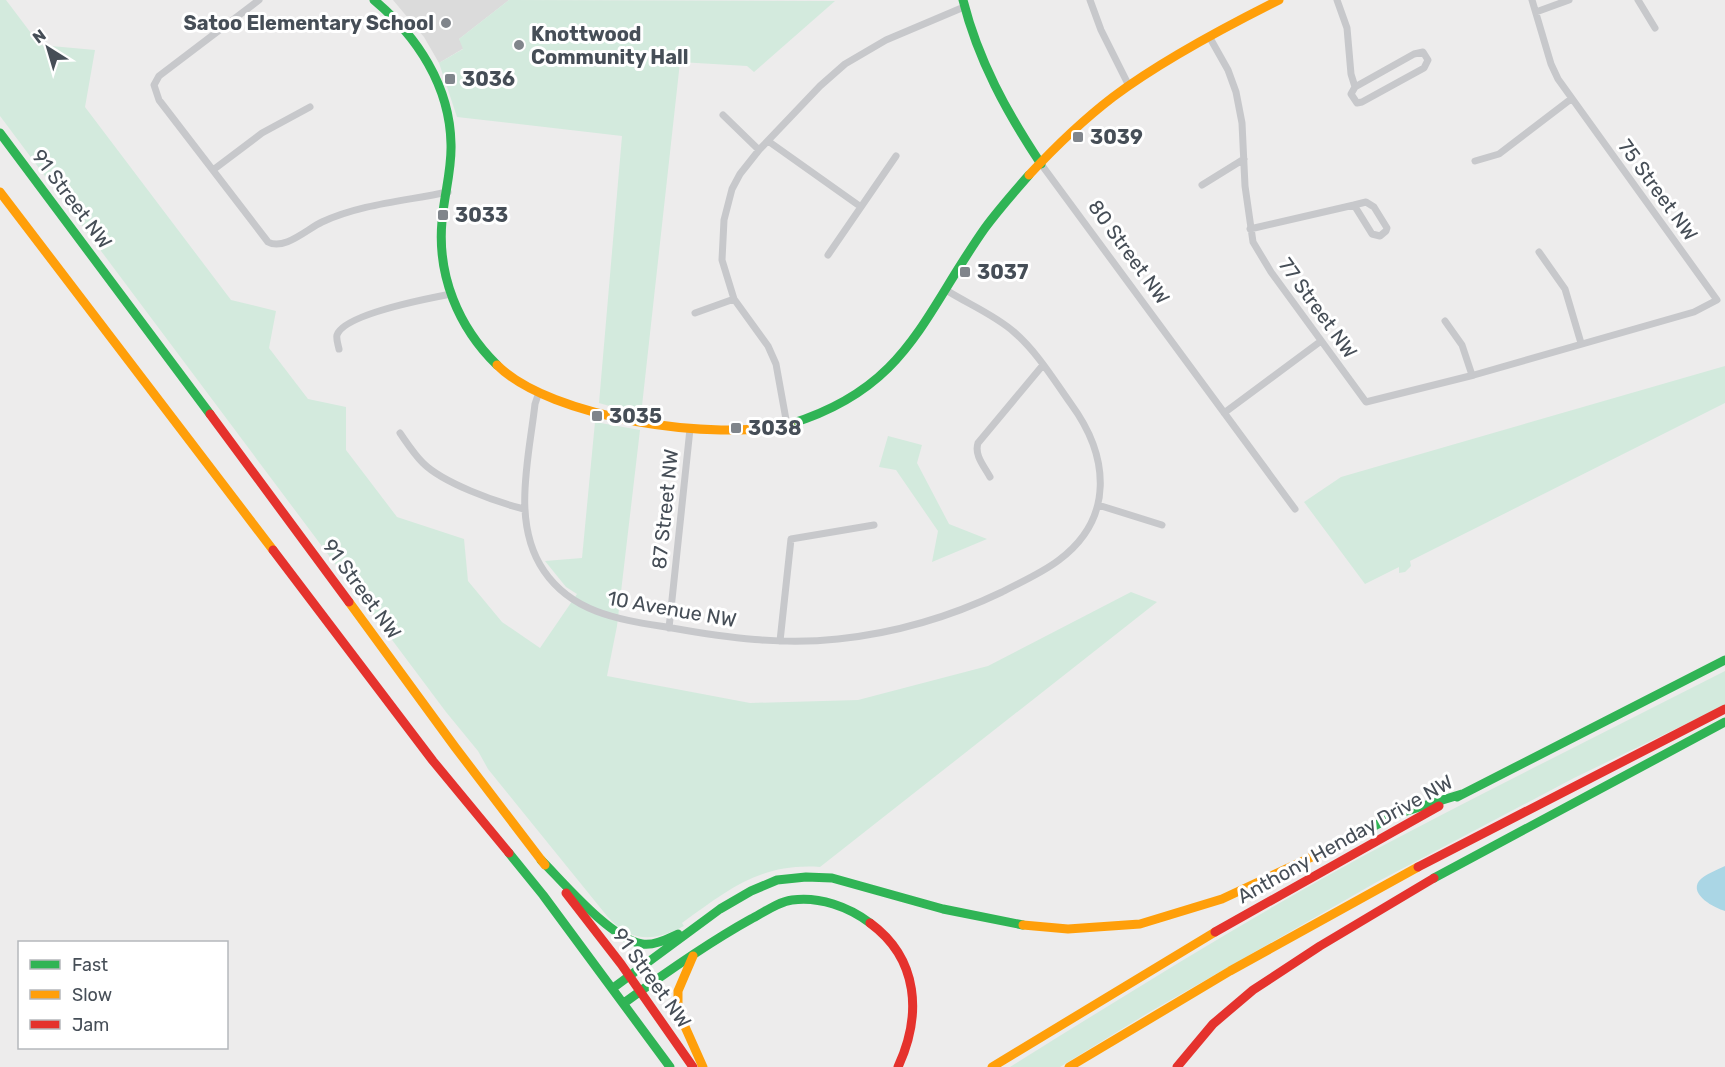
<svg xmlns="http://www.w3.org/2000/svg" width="1725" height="1067" font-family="Rubik,sans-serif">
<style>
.education{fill:#dbdbdb}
.green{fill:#d3eadd}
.water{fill:#aad6e5}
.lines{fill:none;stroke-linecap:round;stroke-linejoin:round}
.street{stroke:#c7c8cb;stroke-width:7}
.fast{stroke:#30b455;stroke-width:9}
.slow{stroke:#ff9f0a;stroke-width:9}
.jam{stroke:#e5322d;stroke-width:9}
.poi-dot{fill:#80858b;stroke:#fff;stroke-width:2}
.labels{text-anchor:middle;stroke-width:6;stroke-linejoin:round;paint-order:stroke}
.poi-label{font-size:20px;font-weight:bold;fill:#464e57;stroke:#fff;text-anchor:start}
.street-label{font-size:20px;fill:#464e57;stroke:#fff}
</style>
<rect width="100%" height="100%" fill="#edecec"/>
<!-- education -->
<path class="education" d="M 393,0 L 509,0 L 459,39 L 464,48 L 439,63 L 424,37 Z"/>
<!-- green -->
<path class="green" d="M 0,0 L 6,0 L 40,45 L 95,50 L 85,107 L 231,300 L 276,311 L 269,348 L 308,399 L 346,407 L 346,450 L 397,517 L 464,539 L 468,581 L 502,622 L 540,648 L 577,594 L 566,587 L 545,561 L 582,558 L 595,422 L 640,430 L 617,626 L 607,676 L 750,703 L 858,700 L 988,666 L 1131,592 L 1157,602 L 820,867 C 760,863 728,890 682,923 L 684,926 C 654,942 631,943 607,916 L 488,769 L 478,751 L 446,712 L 0,116 Z
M 509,0 L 835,1 L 754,72 L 747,66 L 680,62 L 641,415 L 599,403 L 622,136 L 457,117 L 439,63 L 463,49 L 459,39 Z
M 1725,366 L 1725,403 L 1410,561 L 1411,566 L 1405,572 L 1399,573 L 1399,567 L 1365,584 L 1304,502 L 1341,477 Z
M 888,436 L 922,445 L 917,463 L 949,524 L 987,539 L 932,562 L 938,531 L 896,470 L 879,467 Z
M 1725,671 L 1725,705 L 1574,778 L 1375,883 L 1148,1013 L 1060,1067 L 1010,1067 C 1127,994 1244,921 1365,855 C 1484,792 1605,732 1725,671 Z"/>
<!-- water -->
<path class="water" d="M 1725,866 L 1725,911 C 1715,908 1689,895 1699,881 C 1705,874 1717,870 1725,866 Z"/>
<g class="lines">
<!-- street -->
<path class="street" d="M 259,0 L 159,76 L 154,85 L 159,100 L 268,242 C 284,251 307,229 322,222 C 361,204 405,201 448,192
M 1090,0 L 1101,30 L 1129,86
M 1337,0 L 1347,28 L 1351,74 L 1355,87
M 1638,0 L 1655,28
M 1536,12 L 1569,0
M 1210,38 L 1228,70 L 1236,92 L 1242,123 L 1245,186 L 1253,242 L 1271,272 L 1366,402 L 1474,375 L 1694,312 L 1717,300 L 1558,79 L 1551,64 L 1532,0
M 1423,52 L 1428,60 L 1424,68 L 1362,102 L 1357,103 L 1351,94 L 1355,87 L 1414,54 Z
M 723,115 L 759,150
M 768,141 L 861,207
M 1475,161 L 1499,154 L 1571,99
M 1041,164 L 1295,509
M 213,170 L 262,133 L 310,107
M 1202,185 L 1244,159
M 1366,202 L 1374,207 L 1387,228 L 1386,231 L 1380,236 L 1372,234 L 1354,205 Z
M 1250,229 L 1354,205
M 1539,252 L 1565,289 L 1581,343
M 828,255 L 896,156
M 695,313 L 734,299
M 1445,321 L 1462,345 L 1472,375
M 339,349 C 338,344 336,339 337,335 C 344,314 430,298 451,294
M 538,395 L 535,404 C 529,458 511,523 544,571 C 574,615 624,620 672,628 C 728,638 782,645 838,639 C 896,633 950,617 1002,592 C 1021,582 1042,573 1059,560 C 1115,518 1109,456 1071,404 C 1054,380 1037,352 1014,332 C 995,315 968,304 946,290
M 1224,413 L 1321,341
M 787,425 L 776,364 L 768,346 L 734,299 L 722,260 L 724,220 L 732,189 L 740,174 L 759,150 L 820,86 L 845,64 L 886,40 L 964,7
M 400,433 C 407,443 414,454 423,463 C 443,483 496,502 524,509
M 990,477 C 984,466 974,455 978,443 L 1043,365
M 1098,505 L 1162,525
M 669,628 L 690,429
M 780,641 L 791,539 L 874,525"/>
<!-- fast -->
<path class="fast" d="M 374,0 C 417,36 450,86 451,144 C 452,170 444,195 442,221 C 437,275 458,327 497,365
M 963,0 C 978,60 1007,113 1041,164
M 0,133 L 210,414
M 790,424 C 907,388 922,317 985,228 C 999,209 1014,192 1029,175
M 1457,797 L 1725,660
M 1344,842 L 1397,814 L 1462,794
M 509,853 L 543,895 L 670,1067
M 541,860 C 564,883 610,938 642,944 C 654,946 667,939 678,934
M 1434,878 L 1725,722
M 613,988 L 720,909 L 751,891 L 777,880 L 806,877 L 832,878 L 943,909 L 1023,925
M 624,1003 C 665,973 706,944 751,919 C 764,912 778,902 792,900 C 819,896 849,907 870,923"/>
<!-- slow -->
<path class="slow" d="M 1029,175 C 1055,147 1083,120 1113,97 C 1161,61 1225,27 1279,0
M 0,192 L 273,550
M 497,365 C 551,419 717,442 790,424
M 349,602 L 455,747 L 545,865
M 1023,925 L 1068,929 L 1140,924 L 1222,899 L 1344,842
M 693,956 L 678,991 L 678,1011 L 703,1067
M 992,1067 L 1215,932
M 1069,1067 L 1230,971 L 1418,867"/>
<!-- jam -->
<path class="jam" d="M 210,414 L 349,602
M 273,550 L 433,761 L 509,853
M 1418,867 L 1725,709
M 566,893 L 621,964 L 693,1067
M 870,923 C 919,959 922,1015 898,1067
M 1215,932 L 1439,806
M 1177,1067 L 1213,1024 L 1253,990 L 1320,946 L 1434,878"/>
</g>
<!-- markers -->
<g class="poi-dot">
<circle cx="446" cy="23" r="6"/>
<circle cx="519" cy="45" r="6"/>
<rect x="444" y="73" width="12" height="12" rx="3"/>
<rect x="1072" y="131" width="12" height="12" rx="3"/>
<rect x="437" y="209" width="12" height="12" rx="3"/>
<rect x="959" y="266" width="12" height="12" rx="3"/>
<rect x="591" y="410" width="12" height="12" rx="3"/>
<rect x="730" y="422" width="12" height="12" rx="3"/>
</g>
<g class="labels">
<!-- poi labels -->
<g class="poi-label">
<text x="434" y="30" text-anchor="end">Satoo Elementary School</text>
<text x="531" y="41">Knottwood<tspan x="531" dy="23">Community Hall</tspan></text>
<text x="462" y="86">3036</text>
<text x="1090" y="144">3039</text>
<text x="455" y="222">3033</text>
<text x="977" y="279">3037</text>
<text x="609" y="423">3035</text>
<text x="748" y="435">3038</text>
</g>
<!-- street labels -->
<g class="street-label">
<text transform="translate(1658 190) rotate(54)" y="7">75 Street NW</text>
<text transform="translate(72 199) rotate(53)" y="7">91 Street NW</text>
<text transform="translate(1129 252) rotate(54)" y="7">80 Street NW</text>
<text transform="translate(1318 308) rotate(54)" y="7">77 Street NW</text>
<text transform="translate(665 509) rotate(-84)" y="7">87 Street NW</text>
<text transform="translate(362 589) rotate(54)" y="7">91 Street NW</text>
<text transform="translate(672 609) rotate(10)" y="7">10 Avenue NW</text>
<text transform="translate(1345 839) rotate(-29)" y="7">Anthony Henday Drive NW</text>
<text transform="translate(652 978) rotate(54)" y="7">91 Street NW</text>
</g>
</g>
<!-- legend -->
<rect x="18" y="941" width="210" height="108" fill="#ffffff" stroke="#b5b8bc" stroke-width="1.5"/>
<rect x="30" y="960" width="30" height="9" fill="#30b455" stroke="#b5b8bc" stroke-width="1.5"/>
<text x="72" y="971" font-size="18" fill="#464e57">Fast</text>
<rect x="30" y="990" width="30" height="9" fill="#ff9f0a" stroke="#b5b8bc" stroke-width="1.5"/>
<text x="72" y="1001" font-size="18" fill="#464e57">Slow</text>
<rect x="30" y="1020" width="30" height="9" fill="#e5322d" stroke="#b5b8bc" stroke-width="1.5"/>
<text x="72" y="1031" font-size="18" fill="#464e57">Jam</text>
<!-- north arrow -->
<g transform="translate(48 48) rotate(323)" stroke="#ffffff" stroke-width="4.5" paint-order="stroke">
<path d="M0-4.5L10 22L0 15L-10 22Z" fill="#464e57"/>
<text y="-9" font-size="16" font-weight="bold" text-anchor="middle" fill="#464e57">N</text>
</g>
</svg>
